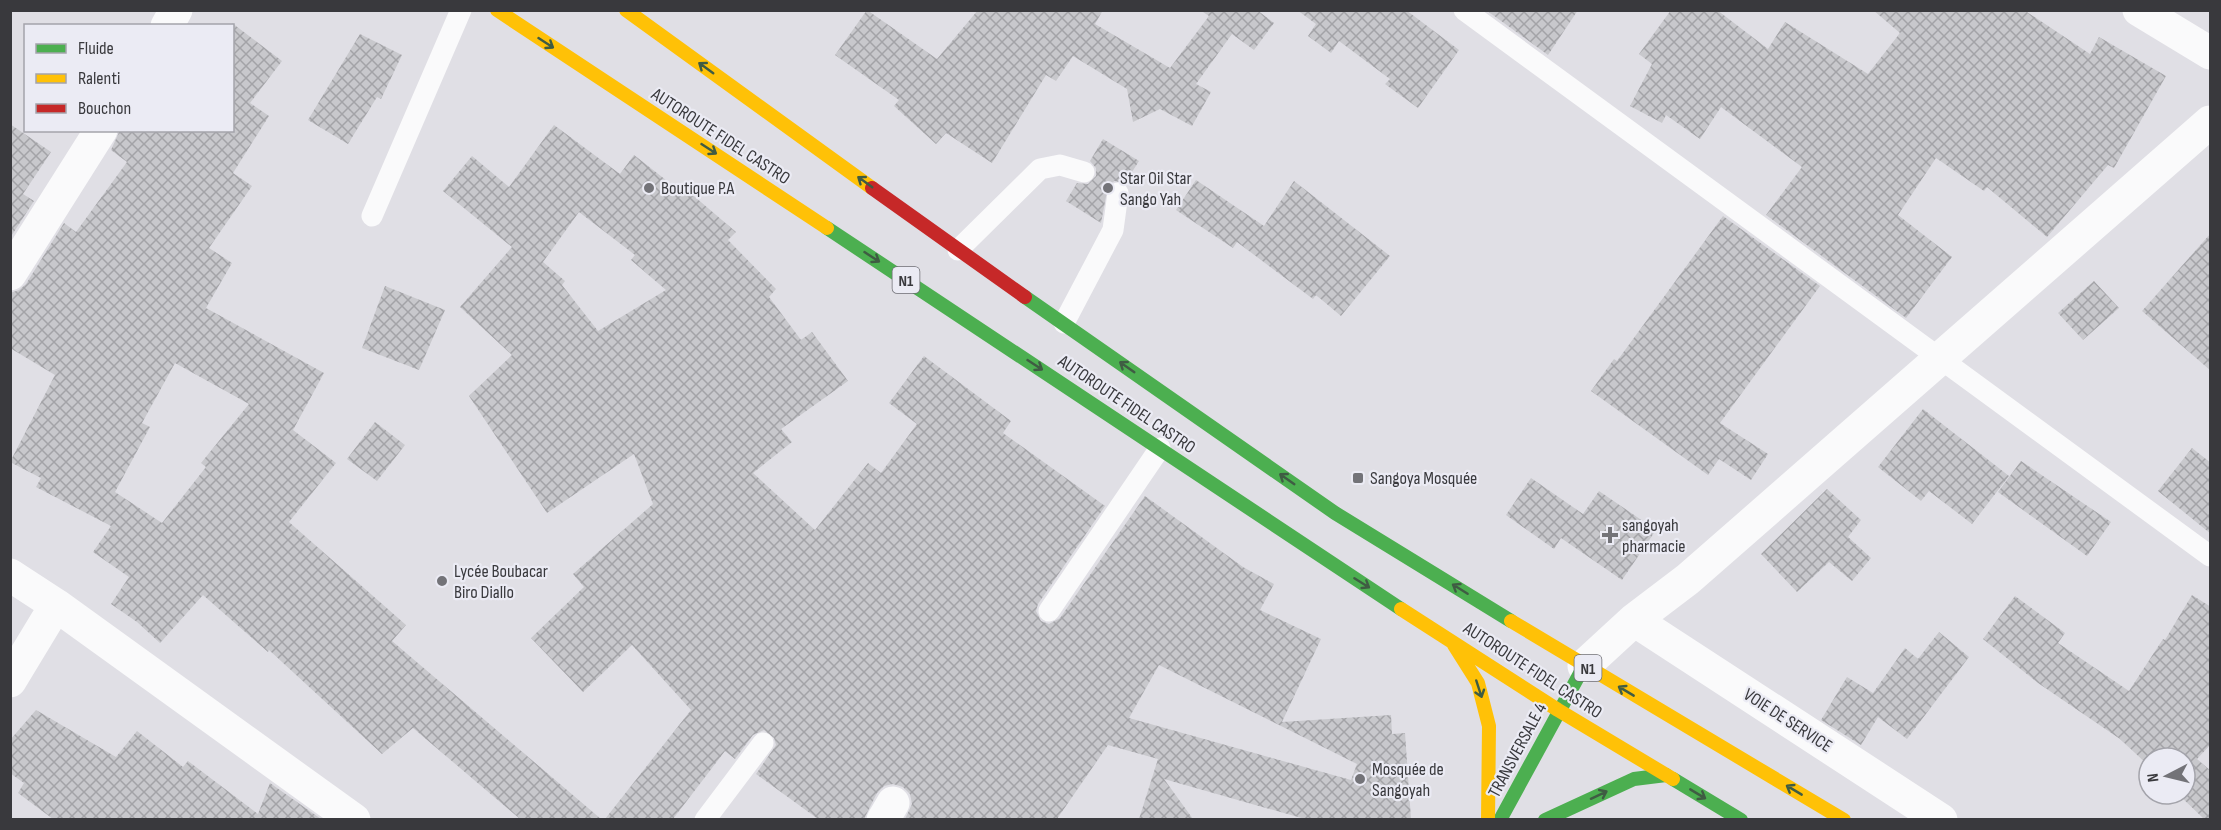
<svg xmlns="http://www.w3.org/2000/svg" width="2221" height="830" font-family="'Sofia Sans Condensed',sans-serif">
<style>
.building{fill:url(#building-cross-hatch);fill-rule:evenodd}
.lines{fill:none;stroke-linecap:round;stroke-linejoin:round}
.lane{stroke:#fafafb;stroke-width:21}
.street{stroke:#fafafb;stroke-width:33}
.fast{stroke:#4caf50;stroke-width:14}
.slow{stroke:#ffc107;stroke-width:14}
.jam{stroke:#c62828;stroke-width:14}
.oneway{stroke:#3f5c43}
.poi-dot{fill:#737378;stroke:#ebebf4;stroke-width:2}
.labels{text-anchor:middle;stroke-width:4.5;stroke-linejoin:round;paint-order:stroke}
.shield{fill:#ebebf4;stroke:#6e6e74;stroke-width:1.5}
.shield-label{font-size:16px;font-weight:bold;fill:#39393d}
.street-label{font-size:18px;fill:#39393d;stroke:#ebebf4}
.poi-label{font-size:18px;fill:#39393d;stroke:#ebebf4;text-anchor:start}
</style>
<defs>
<pattern id="building-cross-hatch" width="8" height="8" patternUnits="userSpaceOnUse" patternTransform="scale(1.5)"><rect width="8" height="8" fill="#c8c8cc"/><path d="M0 0l8 8M0 8l8-8" fill="none" stroke="#a3a3a7"/></pattern>
</defs>
<rect width="100%" height="100%" fill="#e0dfe5"/>
<!-- building -->
<path class="building" d="M 867,10 L 937,59 L 978,10 L 1103,10 L 1095,24 L 1170,68 L 1209,16 L 1200,10 L 1257,10 L 1274,23 L 1254,50 L 1232,34 L 1196,84 L 1211,92 L 1192,126 L 1160,109 L 1133,122 L 1127,89 L 1073,56 L 1056,81 L 1046,75 L 992,163 L 946,133 L 936,144 L 894,106 L 899,100 L 835,55 Z
M 1297,10 L 1406,10 L 1459,50 L 1418,108 L 1385,84 L 1390,79 L 1339,41 L 1331,53 L 1308,36 L 1316,24 Z
M 1486,10 L 1578,10 L 1548,55 Z
M 1671,10 L 1717,10 L 1768,49 L 1785,22 L 1868,74 L 1900,33 L 1873,10 L 2024,10 L 2090,54 L 2099,37 L 2166,76 L 2114,168 L 2108,165 L 2047,237 L 1987,187 L 1984,191 L 1936,158 L 1898,215 L 1952,257 L 1906,318 L 1766,215 L 1802,167 L 1721,107 L 1700,139 L 1666,115 L 1662,123 L 1630,106 L 1652,64 L 1639,54 Z
M 232,23 L 282,61 L 250,103 L 269,116 L 233,173 L 252,186 L 209,248 L 232,263 L 206,308 L 324,373 L 293,430 L 336,463 L 289,522 L 406,625 L 392,641 L 601,819 L 520,819 L 413,728 L 382,754 L 269,650 L 268,652 L 203,595 L 160,643 L 137,622 L 111,604 L 129,577 L 93,552 L 111,526 L 36,487 L 41,478 L 10,462 L 55,375 L 10,348 L 10,293 L 19,290 L 26,284 L 64,223 L 76,232 L 127,162 L 111,150 L 120,130 L 232,130 ZM 175,363 L 249,404 L 201,463 L 206,467 L 162,523 L 115,492 L 150,427 L 142,423 Z
M 360,34 L 402,55 L 381,99 L 377,97 L 348,144 L 308,120 Z
M 10,124 L 51,152 L 23,194 L 34,201 L 10,238 Z
M 554,125 L 620,174 L 634,155 L 685,195 L 688,191 L 736,232 L 728,240 L 776,289 L 769,297 L 801,340 L 812,332 L 848,381 L 781,429 L 792,442 L 753,473 L 815,530 L 868,463 L 881,473 L 917,424 L 889,403 L 924,356 L 1011,421 L 1003,433 L 1105,506 L 1038,604 L 1036,611 L 1041,621 L 1049,624 L 1060,618 L 1145,496 L 1243,567 L 1274,584 L 1260,610 L 1321,639 L 1282,722 L 1391,715 L 1392,734 L 1405,733 L 1411,819 L 1305,819 L 1164,779 L 1193,819 L 1139,819 L 1158,759 L 1108,745 L 1057,819 L 905,819 L 912,804 L 910,794 L 903,787 L 893,784 L 884,786 L 877,793 L 864,819 L 818,819 L 756,774 L 776,745 L 774,738 L 764,730 L 753,735 L 735,759 L 725,751 L 673,819 L 605,819 L 691,710 L 632,645 L 583,692 L 531,638 L 584,587 L 573,574 L 653,504 L 634,454 L 547,513 L 469,396 L 512,355 L 460,307 L 512,247 L 443,191 L 472,156 L 509,187 ZM 579,212 L 635,255 L 631,260 L 666,290 L 598,331 L 562,285 L 565,281 L 543,262 ZM 1159,665 L 1357,764 L 1351,780 L 1129,718 Z
M 1103,139 L 1139,161 L 1125,183 L 1114,181 L 1108,186 L 1101,223 L 1066,201 L 1077,183 L 1088,184 L 1096,176 L 1096,168 L 1090,161 Z
M 1196,180 L 1264,226 L 1294,181 L 1390,256 L 1341,316 L 1316,295 L 1313,299 L 1237,242 L 1233,248 L 1176,210 Z
M 1723,216 L 1820,286 L 1720,423 L 1768,454 L 1751,480 L 1719,459 L 1708,475 L 1591,391 L 1614,359 L 1617,361 Z
M 2211,233 L 2211,371 L 2142,311 Z
M 2094,281 L 2119,308 L 2083,340 L 2058,313 Z
M 385,286 L 445,310 L 419,370 L 362,348 Z
M 1923,409 L 2009,476 L 1972,524 L 1929,491 L 1921,501 L 1878,467 Z
M 375,422 L 405,445 L 377,481 L 347,459 Z
M 2192,448 L 2211,463 L 2211,534 L 2158,491 Z
M 2021,461 L 2111,522 L 2087,556 L 1998,492 Z
M 1531,478 L 1583,514 L 1599,491 L 1656,530 L 1622,580 L 1561,538 L 1554,549 L 1506,515 Z
M 1827,489 L 1861,520 L 1848,537 L 1871,558 L 1852,581 L 1829,562 L 1797,592 L 1761,554 Z
M 2192,595 L 2211,607 L 2211,744 L 2197,759 L 2211,771 L 2211,819 L 2204,819 L 2178,794 L 2185,794 L 2185,758 L 2149,758 L 2149,766 L 2120,739 L 2038,683 L 1983,639 L 2015,596 L 2065,633 L 2058,643 L 2129,691 L 2163,639 L 2165,640 Z
M 1939,632 L 1969,657 L 1907,739 L 1878,717 L 1861,745 L 1821,720 L 1847,677 L 1873,693 L 1905,648 L 1918,659 Z
M 36,710 L 116,757 L 137,731 L 183,767 L 188,761 L 258,814 L 270,783 L 321,819 L 53,819 L 18,793 L 24,783 L 10,773 L 10,740 Z"/>
<g class="lines">
<!-- lane -->
<path class="lane" d="M 1464,10 L 2210,556
M 372,216 L 461,10
M 958,250 L 1040,169 L 1060,165 L 1084,172
M 1064,323 L 1113,230 L 1118,193
M 1049,611 L 1160,448
M 705,820 L 763,743"/>
<!-- street -->
<path class="street" d="M 2139,10 L 2210,53
M 167,26 L 176,10
M 10,274 L 101,130
M 10,575 L 56,605 L 354,820
M 1634,620 L 1941,820
M 1584,666 L 1634,620 L 1688,579 L 2210,122
M 10,681 L 56,605
M 883,820 L 893,803"/>
<!-- fast -->
<path class="fast" d="M 827,228 L 1401,609
M 1025,297 L 1335,513 L 1511,621
M 1673,779 L 1741,820
M 1500,820 L 1584,666
M 1545,820 L 1634,779 L 1666,775"/>
<!-- slow -->
<path class="slow" d="M 497,10 L 827,228
M 626,10 L 872,188
M 1401,609 L 1558,710 L 1673,779
M 1511,621 L 1844,820
M 1454,645 L 1478,683 L 1489,726 L 1488,820"/>
<!-- jam -->
<path class="jam" d="M 872,188 L 1025,297"/>
</g>
<!-- one-way arrows -->
<defs><path id="oneway-shaft" d="M-6 0H5M1.5-3L5.5 0L1.5 3" fill="none" stroke-width="1.6" stroke-linecap="round" stroke-linejoin="round" transform="scale(1.5)"/></defs>
<g class="oneway">
<use href="#oneway-shaft" transform="translate(546 43) rotate(33)"/>
<use href="#oneway-shaft" transform="translate(706 68) rotate(-144)"/>
<use href="#oneway-shaft" transform="translate(709 149) rotate(33)"/>
<use href="#oneway-shaft" transform="translate(865 182) rotate(-144)"/>
<use href="#oneway-shaft" transform="translate(872 257) rotate(33)"/>
<use href="#oneway-shaft" transform="translate(1035 365) rotate(33)"/>
<use href="#oneway-shaft" transform="translate(1127 367) rotate(-145)"/>
<use href="#oneway-shaft" transform="translate(1287 479) rotate(-145)"/>
<use href="#oneway-shaft" transform="translate(1362 583) rotate(32)"/>
<use href="#oneway-shaft" transform="translate(1460 589) rotate(-148)"/>
<use href="#oneway-shaft" transform="translate(1479 689) rotate(72)"/>
<use href="#oneway-shaft" transform="translate(1626 691) rotate(-149)"/>
<use href="#oneway-shaft" transform="translate(1794 790) rotate(-149)"/>
<use href="#oneway-shaft" transform="translate(1698 794) rotate(31)"/>
<use href="#oneway-shaft" transform="translate(1599 795) rotate(-25)"/>
</g>
<!-- markers -->
<g class="poi-dot">
<circle cx="649" cy="188" r="6"/>
<circle cx="1108" cy="188" r="6"/>
<rect x="1352" y="472" width="12" height="12" rx="3"/>
<path d="M1607 526h6v6h6v6h-6v6h-6v-6h-6v-6h6z"/>
<circle cx="442" cy="581" r="6"/>
<circle cx="1360" cy="779" r="6"/>
</g>
<g class="labels">
<!-- shield labels -->
<g class="shield">
<rect x="892.5" y="267" width="27" height="26" rx="4.5"/>
<rect x="1574.5" y="655" width="27" height="26" rx="4.5"/>
</g>
<g class="shield-label">
<text x="906" y="286">N1</text>
<text x="1588" y="674">N1</text>
</g>
<!-- street labels -->
<g class="street-label">
<text transform="translate(721 136) rotate(33)" y="6">AUTOROUTE FIDEL CASTRO</text>
<text transform="translate(1127 404) rotate(34)" y="6">AUTOROUTE FIDEL CASTRO</text>
<text transform="translate(1533 670) rotate(33)" y="6">AUTOROUTE FIDEL CASTRO</text>
<text transform="translate(1788 720) rotate(33)" y="6">VOIE DE SERVICE</text>
<text transform="translate(1517 750) rotate(-62)" y="6">TRANSVERSALE 4</text>
</g>
<!-- poi labels -->
<g class="poi-label">
<text x="1120" y="184">Star Oil Star<tspan x="1120" dy="21">Sango Yah</tspan></text>
<text x="661" y="194">Boutique P.A</text>
<text x="1370" y="484">Sangoya Mosquée</text>
<text x="1622" y="531">sangoyah<tspan x="1622" dy="21">pharmacie</tspan></text>
<text x="454" y="577">Lycée Boubacar<tspan x="454" dy="21">Biro Diallo</tspan></text>
<text x="1372" y="775">Mosquée de<tspan x="1372" dy="21">Sangoyah</tspan></text>
</g>
</g>
<!-- border -->
<rect width="2221" height="830" fill="none" stroke="#39393d" stroke-width="24"/>
<!-- legend -->
<rect x="24" y="24" width="210" height="108" fill="#ebebf4" stroke="#a4a4ab" stroke-width="1.5"/>
<rect x="36" y="44" width="30" height="9" fill="#4caf50" stroke="#a4a4ab" stroke-width="1.5"/>
<text x="78" y="54" font-size="18" fill="#39393d">Fluide</text>
<rect x="36" y="74" width="30" height="9" fill="#ffc107" stroke="#a4a4ab" stroke-width="1.5"/>
<text x="78" y="84" font-size="18" fill="#39393d">Ralenti</text>
<rect x="36" y="104" width="30" height="9" fill="#c62828" stroke="#a4a4ab" stroke-width="1.5"/>
<text x="78" y="114" font-size="18" fill="#39393d">Bouchon</text>
<!-- north arrow -->
<g transform="translate(2167 776) rotate(263)"><circle r="28" fill="#ebebf4" stroke="#a4a4ab" stroke-width="1.5"/>
<path d="M0-4.5L10 22L0 15L-10 22Z" fill="#737378"/>
<text y="-9" font-size="16" font-weight="bold" text-anchor="middle" fill="#39393d">N</text>
</g>
</svg>
